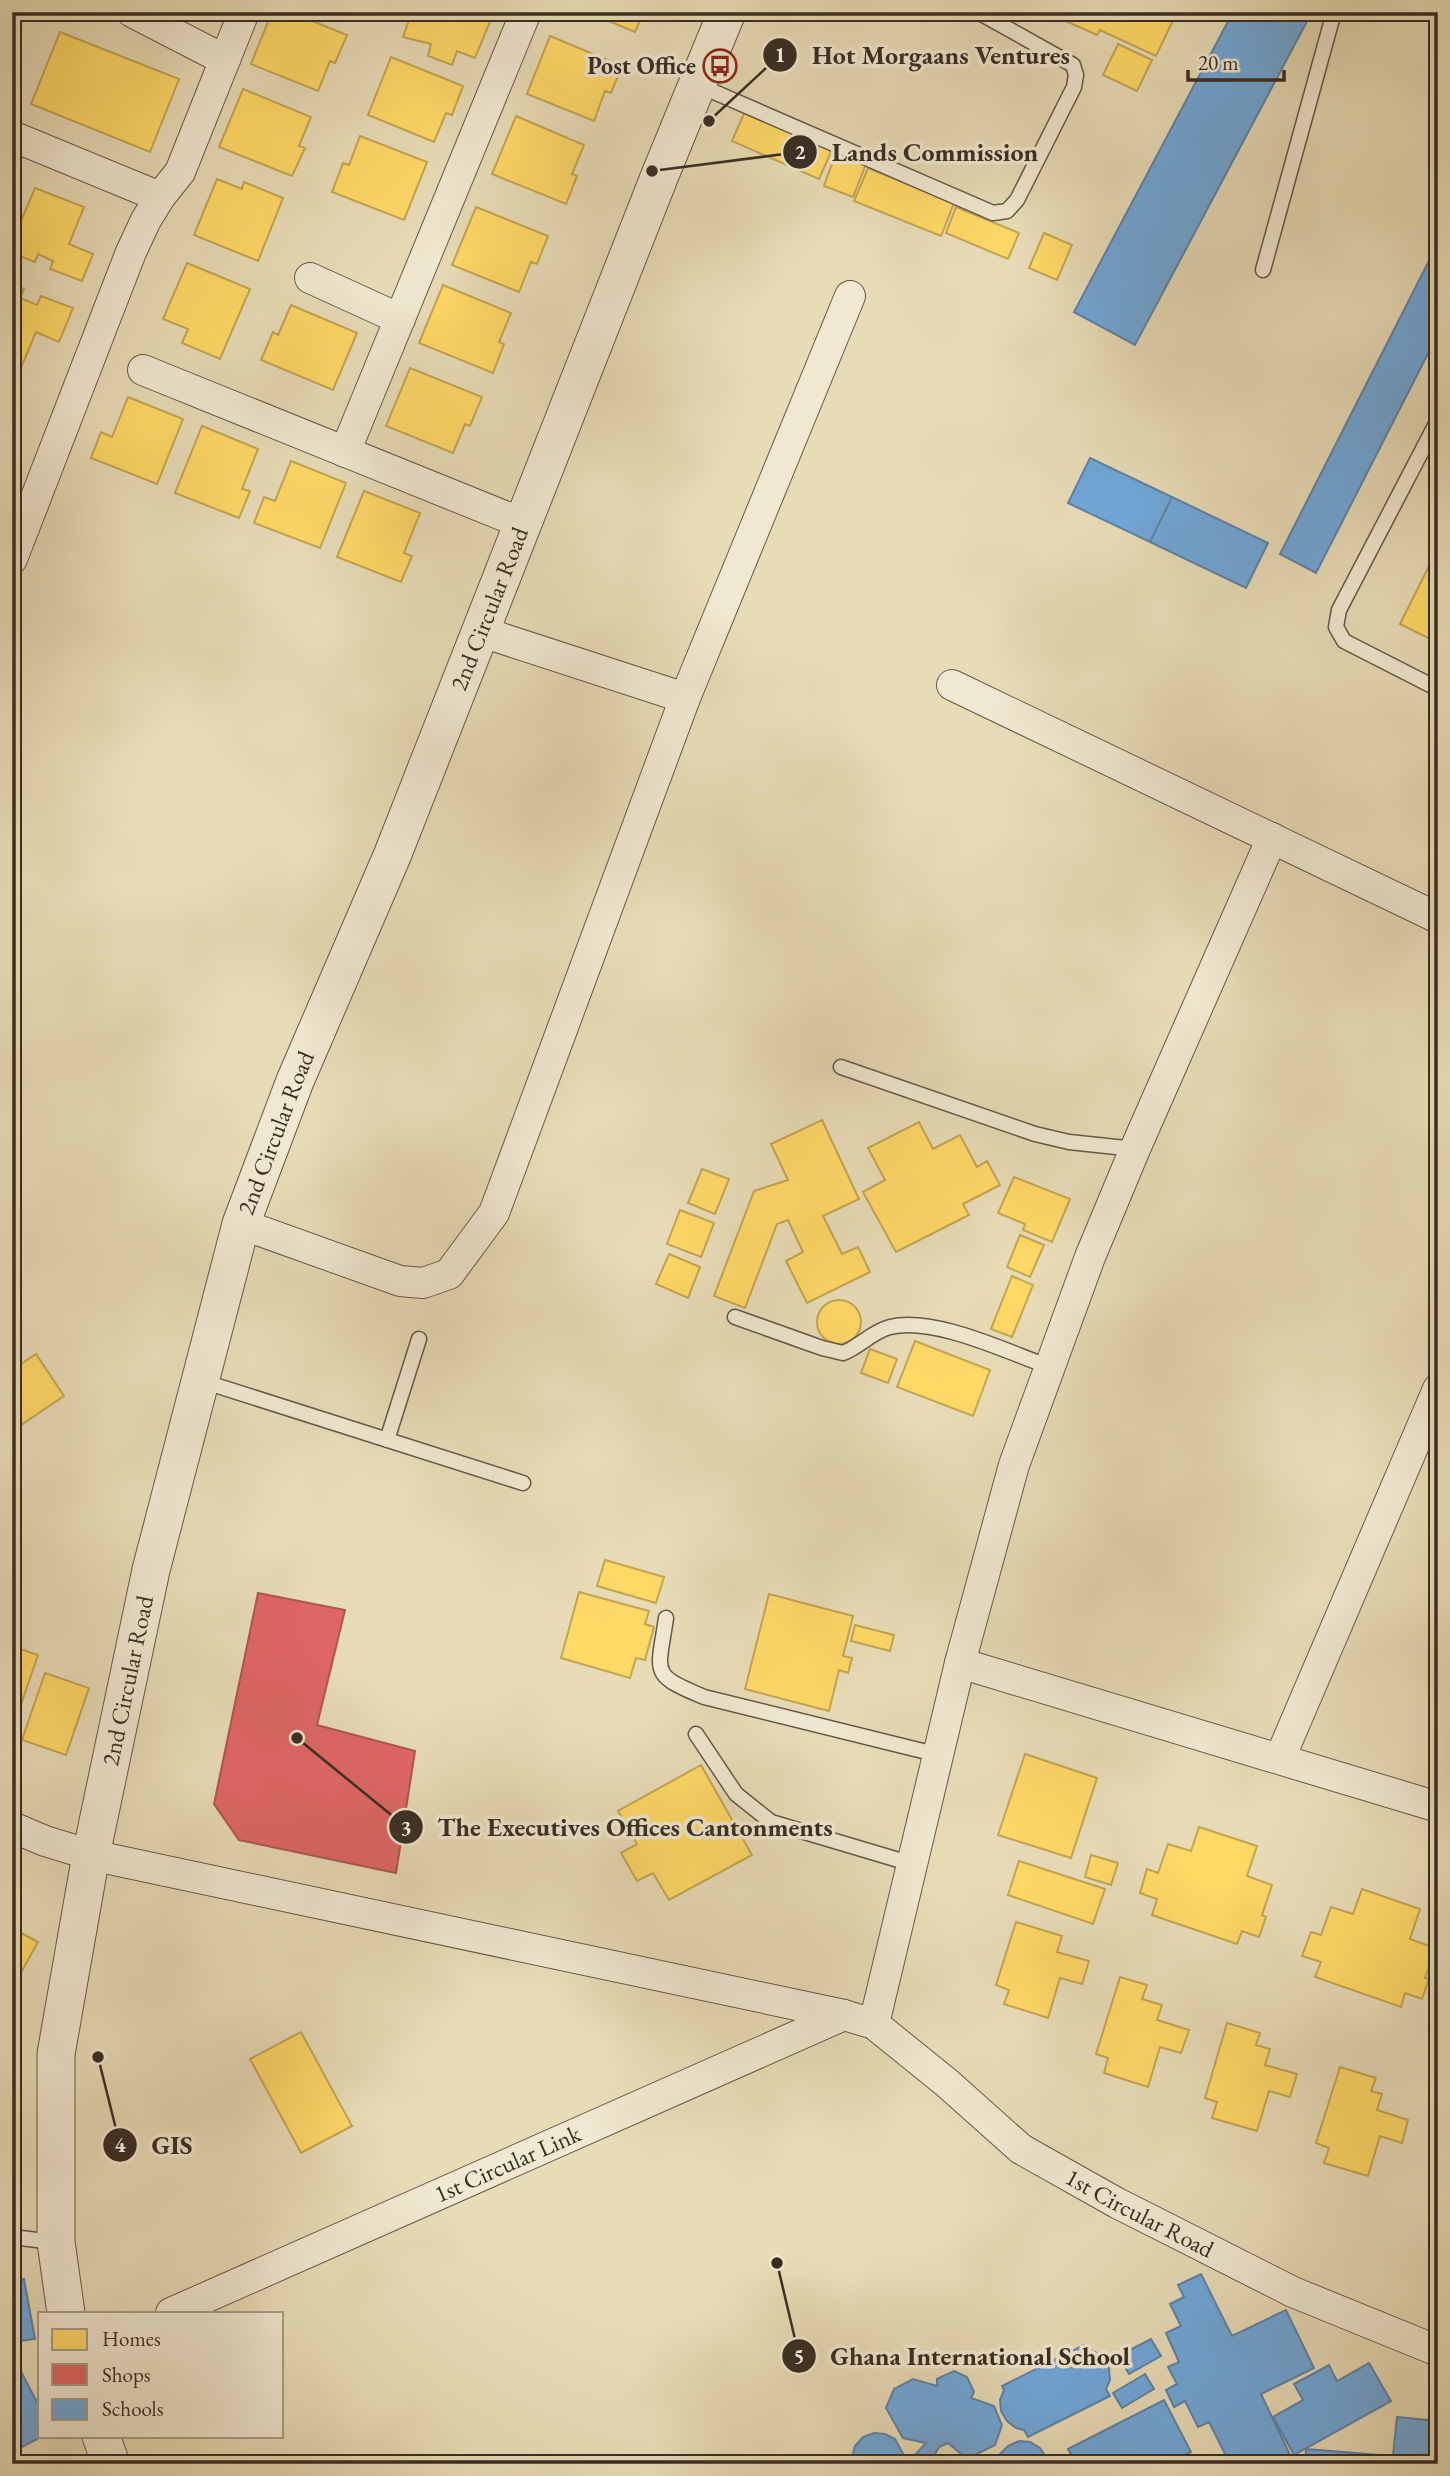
<svg xmlns="http://www.w3.org/2000/svg" width="1450" height="2476" font-family="'EB Garamond',serif">
<style>
.homes{fill:#ffd966;stroke:#c3a552;stroke-width:2}
.shops{fill:#e06666;stroke:#ae5552;stroke-width:2}
.schools{fill:#6fa8dc;stroke:#5e83a5;stroke-width:2}
.lines{fill:none;stroke-linecap:round;stroke-linejoin:round}
.service-casing{stroke:#645949;stroke-width:17}
.minor-casing{stroke:#645949;stroke-width:32}
.tertiary-casing{stroke:#645949;stroke-width:39}
.service{stroke:#f0e8d0;stroke-width:14}
.minor{stroke:#f0e8d0;stroke-width:30}
.tertiary{stroke:#f0e8d0;stroke-width:37}
.labels{text-anchor:middle;stroke-width:7;stroke-linejoin:round;paint-order:stroke}
.poi-label{font-size:24px;font-weight:bold;fill:#382d24;stroke:#f0e8d0;text-anchor:end}
.street-label{font-size:24px;fill:#382d24;stroke:#f0e8d0}
.leader{fill:none;stroke:#382d24;stroke-width:2.5}
.callout-dot{fill:#382d24;stroke:#f0e8d0;stroke-width:2.5}
.mark-label{font-size:21px;text-anchor:middle;font-weight:bold;fill:#fff}
.callout-label{font-size:26px;text-anchor:middle;font-weight:bold;fill:#382d24;stroke:#f0e8d0;stroke-width:7;stroke-linejoin:round;paint-order:stroke}
</style>
<rect width="100%" height="100%" fill="#e8dcb7"/>
<filter id="stains"><feTurbulence type="fractalNoise" baseFrequency=".00286" numOctaves="4"/><feColorMatrix values="0 0 0 0 .2 0 0 0 0 .09 0 0 0 0 .02 0 0 0 .5 -.17"/></filter>
<radialGradient id="worn" r=".72"><stop offset=".6" stop-color="#630" stop-opacity="0"/><stop offset="1" stop-color="#630" stop-opacity=".3"/></radialGradient>
<!-- homes -->
<path class="homes" d="M 272,12 L 290,12 L 347,35 L 335,63 L 330,61 L 318,91 L 251,64 Z
M 412,12 L 494,12 L 475,58 L 457,51 L 452,65 L 428,56 L 431,44 L 403,37 Z
M 587,12 L 644,12 L 635,32 Z
M 1065,12 L 1139,14 L 1177,12 L 1156,56 L 1100,30 L 1097,35 L 1061,19 Z
M 60,32 L 179,79 L 150,152 L 31,104 Z
M 550,36 L 622,66 L 611,93 L 605,91 L 594,121 L 527,94 Z
M 1118,44 L 1152,60 L 1137,91 L 1103,75 Z
M 391,57 L 463,86 L 452,115 L 446,113 L 434,142 L 368,115 Z
M 243,89 L 311,117 L 299,146 L 305,148 L 292,176 L 219,147 Z
M 745,111 L 832,150 L 819,179 L 732,141 Z
M 516,116 L 584,145 L 572,174 L 577,176 L 566,204 L 492,174 Z
M 360,136 L 427,162 L 404,220 L 332,192 L 343,163 L 349,165 Z
M 836,153 L 866,164 L 853,197 L 824,186 Z
M 868,168 L 954,203 L 941,236 L 854,201 Z
M 217,179 L 242,189 L 244,182 L 283,198 L 258,261 L 194,235 Z
M 35,188 L 84,207 L 69,244 L 93,254 L 82,281 L 50,269 L 53,261 L 38,254 L 35,262 L 12,253 L 12,242 Z
M 476,207 L 548,236 L 537,264 L 531,262 L 519,292 L 452,265 Z
M 956,207 L 1019,233 L 1008,259 L 946,233 Z
M 1044,233 L 1072,245 L 1057,280 L 1029,268 Z
M 187,263 L 250,289 L 220,359 L 182,343 L 188,329 L 163,319 Z
M 12,284 L 24,289 L 20,298 L 37,305 L 41,296 L 73,308 L 59,342 L 36,332 L 20,370 L 12,367 Z
M 443,285 L 511,313 L 499,342 L 504,344 L 493,373 L 419,343 Z
M 291,305 L 357,333 L 333,390 L 261,360 L 273,332 L 278,335 Z
M 410,368 L 482,397 L 470,426 L 465,424 L 453,453 L 386,426 Z
M 128,397 L 183,419 L 157,484 L 91,458 L 101,432 L 112,437 Z
M 202,426 L 258,449 L 242,489 L 250,491 L 239,518 L 175,493 Z
M 291,461 L 346,483 L 320,548 L 254,523 L 264,497 L 275,501 Z
M 364,491 L 420,513 L 404,553 L 412,556 L 401,582 L 337,557 Z
M 1438,548 L 1438,643 L 1400,624 Z
M 822,1120 L 859,1199 L 823,1216 L 842,1254 L 858,1247 L 870,1272 L 807,1303 L 786,1261 L 803,1252 L 788,1220 L 777,1224 L 745,1308 L 714,1296 L 754,1191 L 788,1180 L 771,1144 Z
M 919,1122 L 933,1149 L 960,1135 L 977,1167 L 987,1161 L 1000,1185 L 963,1204 L 969,1215 L 896,1252 L 863,1192 L 885,1180 L 868,1148 Z
M 702,1169 L 729,1179 L 715,1214 L 688,1203 Z
M 1014,1177 L 1070,1199 L 1052,1242 L 1023,1230 L 1025,1224 L 998,1213 Z
M 680,1210 L 714,1223 L 701,1257 L 667,1244 Z
M 1020,1235 L 1044,1245 L 1030,1277 L 1007,1267 Z
M 669,1254 L 700,1267 L 688,1298 L 656,1284 Z
M 1012,1276 L 1033,1285 L 1012,1337 L 991,1329 Z
M817 1322a22 22 0 1 1 44 0a22 22 0 1 1-44 0Z
M 915,1341 L 990,1370 L 973,1416 L 897,1387 Z
M 870,1349 L 897,1359 L 888,1383 L 861,1373 Z
M 36,1354 L 64,1396 L 12,1431 L 12,1370 Z
M 605,1560 L 664,1577 L 656,1603 L 597,1586 Z
M 579,1592 L 649,1611 L 645,1624 L 654,1627 L 645,1660 L 636,1658 L 630,1678 L 561,1658 Z
M 769,1594 L 853,1616 L 843,1656 L 852,1658 L 848,1673 L 839,1670 L 829,1711 L 745,1689 Z
M 855,1625 L 894,1635 L 890,1651 L 851,1641 Z
M 12,1646 L 38,1655 L 15,1722 L 12,1721 Z
M 45,1673 L 89,1688 L 66,1755 L 22,1740 Z
M 1025,1754 L 1097,1778 L 1071,1858 L 998,1835 Z
M 701,1765 L 752,1855 L 669,1900 L 653,1873 L 637,1881 L 621,1853 L 637,1844 L 618,1811 Z
M 1199,1827 L 1257,1846 L 1247,1876 L 1272,1885 L 1262,1915 L 1266,1917 L 1259,1937 L 1242,1931 L 1237,1944 L 1152,1915 L 1157,1899 L 1140,1893 L 1147,1869 L 1158,1873 L 1168,1844 L 1191,1851 Z
M 1091,1855 L 1118,1863 L 1111,1885 L 1085,1877 Z
M 1019,1861 L 1105,1889 L 1093,1924 L 1008,1895 Z
M 1362,1889 L 1420,1909 L 1410,1939 L 1435,1948 L 1425,1978 L 1429,1979 L 1422,1999 L 1405,1993 L 1401,2007 L 1315,1977 L 1321,1962 L 1302,1956 L 1311,1932 L 1321,1935 L 1331,1907 L 1353,1914 Z
M 1016,1922 L 1062,1936 L 1057,1952 L 1089,1961 L 1082,1984 L 1060,1978 L 1048,2018 L 1004,2004 L 1009,1990 L 996,1985 Z
M 12,1928 L 38,1942 L 12,1989 Z
M 1120,1977 L 1147,1985 L 1142,1999 L 1162,2005 L 1157,2020 L 1189,2030 L 1181,2053 L 1160,2047 L 1148,2087 L 1104,2073 L 1108,2058 L 1096,2054 Z
M 1227,2023 L 1260,2033 L 1256,2045 L 1270,2049 L 1265,2065 L 1297,2074 L 1290,2097 L 1269,2091 L 1257,2131 L 1212,2118 L 1217,2102 L 1205,2098 Z
M 301,2032 L 352,2126 L 301,2153 L 250,2059 Z
M 1340,2067 L 1376,2078 L 1371,2091 L 1382,2094 L 1377,2110 L 1408,2120 L 1402,2143 L 1380,2136 L 1368,2176 L 1324,2163 L 1329,2148 L 1316,2143 Z
M 1438,2159 L 1438,2191 L 1429,2188 Z"/>
<!-- shops -->
<path class="shops" d="M 258,1593 L 345,1610 L 317,1725 L 415,1751 L 396,1873 L 239,1840 L 214,1804 Z"/>
<!-- schools -->
<path class="schools" d="M 1233,12 L 1312,12 L 1135,345 L 1074,312 Z
M 1438,243 L 1438,334 L 1316,573 L 1280,554 Z
M 1090,458 L 1172,497 L 1150,542 L 1068,503 Z
M 1172,497 L 1268,543 L 1246,588 L 1150,542 Z
M 1201,2274 L 1232,2336 L 1286,2310 L 1314,2368 L 1261,2394 L 1292,2459 L 1282,2464 L 1267,2464 L 1263,2456 L 1247,2464 L 1230,2464 L 1209,2422 L 1198,2427 L 1185,2401 L 1174,2407 L 1166,2390 L 1177,2384 L 1168,2367 L 1179,2362 L 1166,2333 L 1181,2326 L 1170,2304 L 1184,2297 L 1178,2285 Z
M 24,2279 L 35,2339 L 12,2342 L 12,2281 Z
M 1151,2339 L 1161,2356 L 1129,2374 L 1118,2356 Z
M 1084,2345 L 1087,2351 L 1095,2352 L 1104,2358 L 1109,2368 L 1110,2380 L 1106,2389 L 1110,2396 L 1028,2437 L 1024,2430 L 1016,2428 L 1007,2421 L 1001,2411 L 1000,2400 L 1004,2390 L 1002,2386 Z
M 16,2362 L 40,2408 L 40,2436 L 43,2436 L 12,2452 L 12,2363 Z
M 1369,2363 L 1391,2401 L 1294,2455 L 1273,2417 L 1303,2400 L 1294,2384 L 1329,2365 L 1337,2381 Z
M 954,2371 L 967,2377 L 974,2392 L 971,2398 L 994,2406 L 1002,2425 L 995,2445 L 967,2459 L 948,2443 L 939,2447 L 935,2454 L 941,2464 L 853,2464 L 852,2457 L 855,2446 L 863,2437 L 874,2433 L 885,2434 L 895,2439 L 906,2459 L 916,2454 L 926,2443 L 903,2438 L 886,2408 L 894,2389 L 913,2379 L 937,2386 L 937,2379 Z
M 1145,2374 L 1154,2389 L 1122,2408 L 1113,2393 Z
M 1164,2400 L 1191,2452 L 1167,2464 L 1076,2464 L 1068,2449 Z
M 1397,2417 L 1438,2421 L 1438,2459 L 1393,2455 Z
M 1019,2441 L 1030,2442 L 1040,2448 L 1050,2464 L 997,2464 L 1000,2454 L 1008,2446 Z
M 1306,2449 L 1429,2459 L 1429,2464 L 1305,2464 Z"/>
<g class="lines">
<defs>
<path id="service" d="M 698,85 L 993,213 L 1007,211 L 1017,200 L 1074,87 L 1076,75 L 1073,65 L 978,12
M 1263,270 L 1334,12
M 1438,420 L 1339,610 L 1336,627 L 1344,641 L 1438,689
M 841,1067 L 1035,1134 L 1069,1142 L 1135,1149
M 735,1317 L 822,1348 L 843,1353 C 859,1347 873,1331 890,1327 C 934,1316 1007,1352 1050,1367
M 202,1381 L 523,1483
M 387,1440 L 419,1339
M 666,1618 C 658,1674 649,1674 704,1697 L 939,1755
M 696,1734 L 736,1794 L 771,1822 L 912,1864
M 12,2237 L 54,2242"/>
<g id="minor">
<path d="M 132,12 L 225,60"/>
<path d="M 12,136 L 160,197"/>
<path d="M 310,278 L 400,319"/>
<path d="M 143,370 L 524,524"/>
<path d="M 345,452 L 526,12"/>
<path d="M 12,559 L 131,252 L 146,220 L 160,197 L 180,172 L 244,12"/>
<path d="M 479,631 L 685,698"/>
<path d="M 952,685 L 1438,918"/>
<path d="M 241,1224 L 400,1281 L 423,1283 L 449,1274 L 494,1213 L 685,698 L 850,296"/>
<path d="M 960,1663 L 1438,1807"/>
<path d="M 1280,1758 L 1438,1389"/>
<path id="s1" d="M 12,1827 L 45,1841 L 91,1855 L 844,2015 L 874,2024 L 947,2083 L 1021,2149 L 1117,2203 L 1293,2292 L 1438,2351"/>
<path d="M 874,2024 L 960,1663 L 1014,1465 L 1090,1257 L 1135,1149 L 1272,838"/>
<path id="s2" d="M 171,2313 L 844,2015"/>
</g>
<g id="tertiary">
<path id="s3" d="M 66,2313 L 56,2242 L 56,2054 L 91,1855 L 151,1570 L 241,1224 L 295,1081 L 392,856 L 660,175 L 727,12"/>
<path d="M 101,2436 L 111,2464"/>
</g>
</defs>
<!-- service casing -->
<use href="#service" class="service-casing"/>
<!-- minor casing -->
<use href="#minor" class="minor-casing"/>
<!-- tertiary casing -->
<use href="#tertiary" class="tertiary-casing"/>
<!-- service -->
<use href="#service" class="service"/>
<!-- minor -->
<use href="#minor" class="minor"/>
<!-- tertiary -->
<use href="#tertiary" class="tertiary"/>
</g>
<!-- icons -->
<defs>
<symbol id="bus-ring" viewBox="-11 -11 22 22"><circle r="9.5" fill="#f0e8d0" stroke="#8f2418" stroke-width="1.5"/><path d="M-5-6H5V4H4V6H2V4H-2V6H-4V4H-5ZM-3.5-4V0h7V-4ZM-3.5 1.2v1.5H-2V1.2ZM2 1.2v1.5H3.5V1.2Z" fill="#8f2418"/></symbol>
</defs>
<g fill-rule="evenodd">
<use href="#bus-ring" x="701" y="47" width="38" height="38"/>
</g>
<g class="labels">
<!-- poi labels -->
<g class="poi-label">
<text x="696" y="74">Post Office</text>
</g>
<!-- street labels -->
<g class="street-label">
<text dy="8" stroke="none"><textPath href="#s3" startOffset="1774">2nd Circular Road</textPath></text>
<text dy="8" stroke="none"><textPath href="#s3" startOffset="1208">2nd Circular Road</textPath></text>
<text dy="8" stroke="none"><textPath href="#s3" startOffset="640">2nd Circular Road</textPath></text>
<text dy="8" stroke="none"><textPath href="#s2" startOffset="368">1st Circular Link</textPath></text>
<text dy="8" stroke="none"><textPath href="#s1" startOffset="1213">1st Circular Road</textPath></text>
</g>
</g>
<!-- callouts -->
<path class="leader" d="M709 121L780 55M652 171L800 152M297 1738L406 1827M98 2057L120 2145M777 2263L799 2356"/>
<g class="callout-dot">
<circle cx="709" cy="121" r="7"/>
<circle cx="652" cy="171" r="7"/>
<circle cx="297" cy="1738" r="7"/>
<circle cx="98" cy="2057" r="7"/>
<circle cx="777" cy="2263" r="7"/>
<circle cx="780" cy="55" r="18"/>
<circle cx="800" cy="152" r="18"/>
<circle cx="406" cy="1827" r="18"/>
<circle cx="120" cy="2145" r="18"/>
<circle cx="799" cy="2356" r="18"/>
</g>
<g class="mark-label">
<text x="780" y="62">1</text>
<text x="800" y="159">2</text>
<text x="406" y="1835">3</text>
<text x="120" y="2152">4</text>
<text x="799" y="2363">5</text>
</g>
<g class="callout-label">
<text x="941" y="64">Hot Morgaans Ventures</text>
<text x="935" y="161">Lands Commission</text>
<text x="635" y="1836">The Executives Offices Cantonments</text>
<text x="172" y="2154">GIS</text>
<text x="980" y="2365">Ghana International School</text>
</g>
<!-- margin -->
<rect width="1450" height="2476" fill="none" stroke="#e8dcb7" stroke-width="42"/>
<rect x="14" y="14" width="1422" height="2448" fill="none" stroke="#382d24" stroke-width="3.5"/>
<rect x="21" y="21" width="1408" height="2434" fill="none" stroke="#382d24" stroke-width="2"/>
<!-- legend -->
<rect x="38" y="2312" width="245" height="126" fill="#f0e8d0" stroke="#a69d8b" stroke-width="2"/>
<rect x="52" y="2329" width="35" height="21" fill="#ffd966" stroke="#a69d8b" stroke-width="2"/>
<text x="102" y="2346" font-size="21" fill="#382d24">Homes</text>
<rect x="52" y="2364" width="35" height="21" fill="#e06666" stroke="#a69d8b" stroke-width="2"/>
<text x="102" y="2382" font-size="21" fill="#382d24">Shops</text>
<rect x="52" y="2399" width="35" height="21" fill="#6fa8dc" stroke="#a69d8b" stroke-width="2"/>
<text x="102" y="2416" font-size="21" fill="#382d24">Schools</text>
<!-- scale -->
<path d="M1188 70v10h96v-10" fill="none" stroke="#382d24" stroke-width="3.5"/>
<text x="1198" y="70" font-size="21" fill="#382d24" stroke="#f0e8d0" stroke-width="5" paint-order="stroke">20 m</text>
<rect width="100%" height="100%" filter="url(#stains)"/>
<rect width="100%" height="100%" fill="url(#worn)"/>
</svg>
